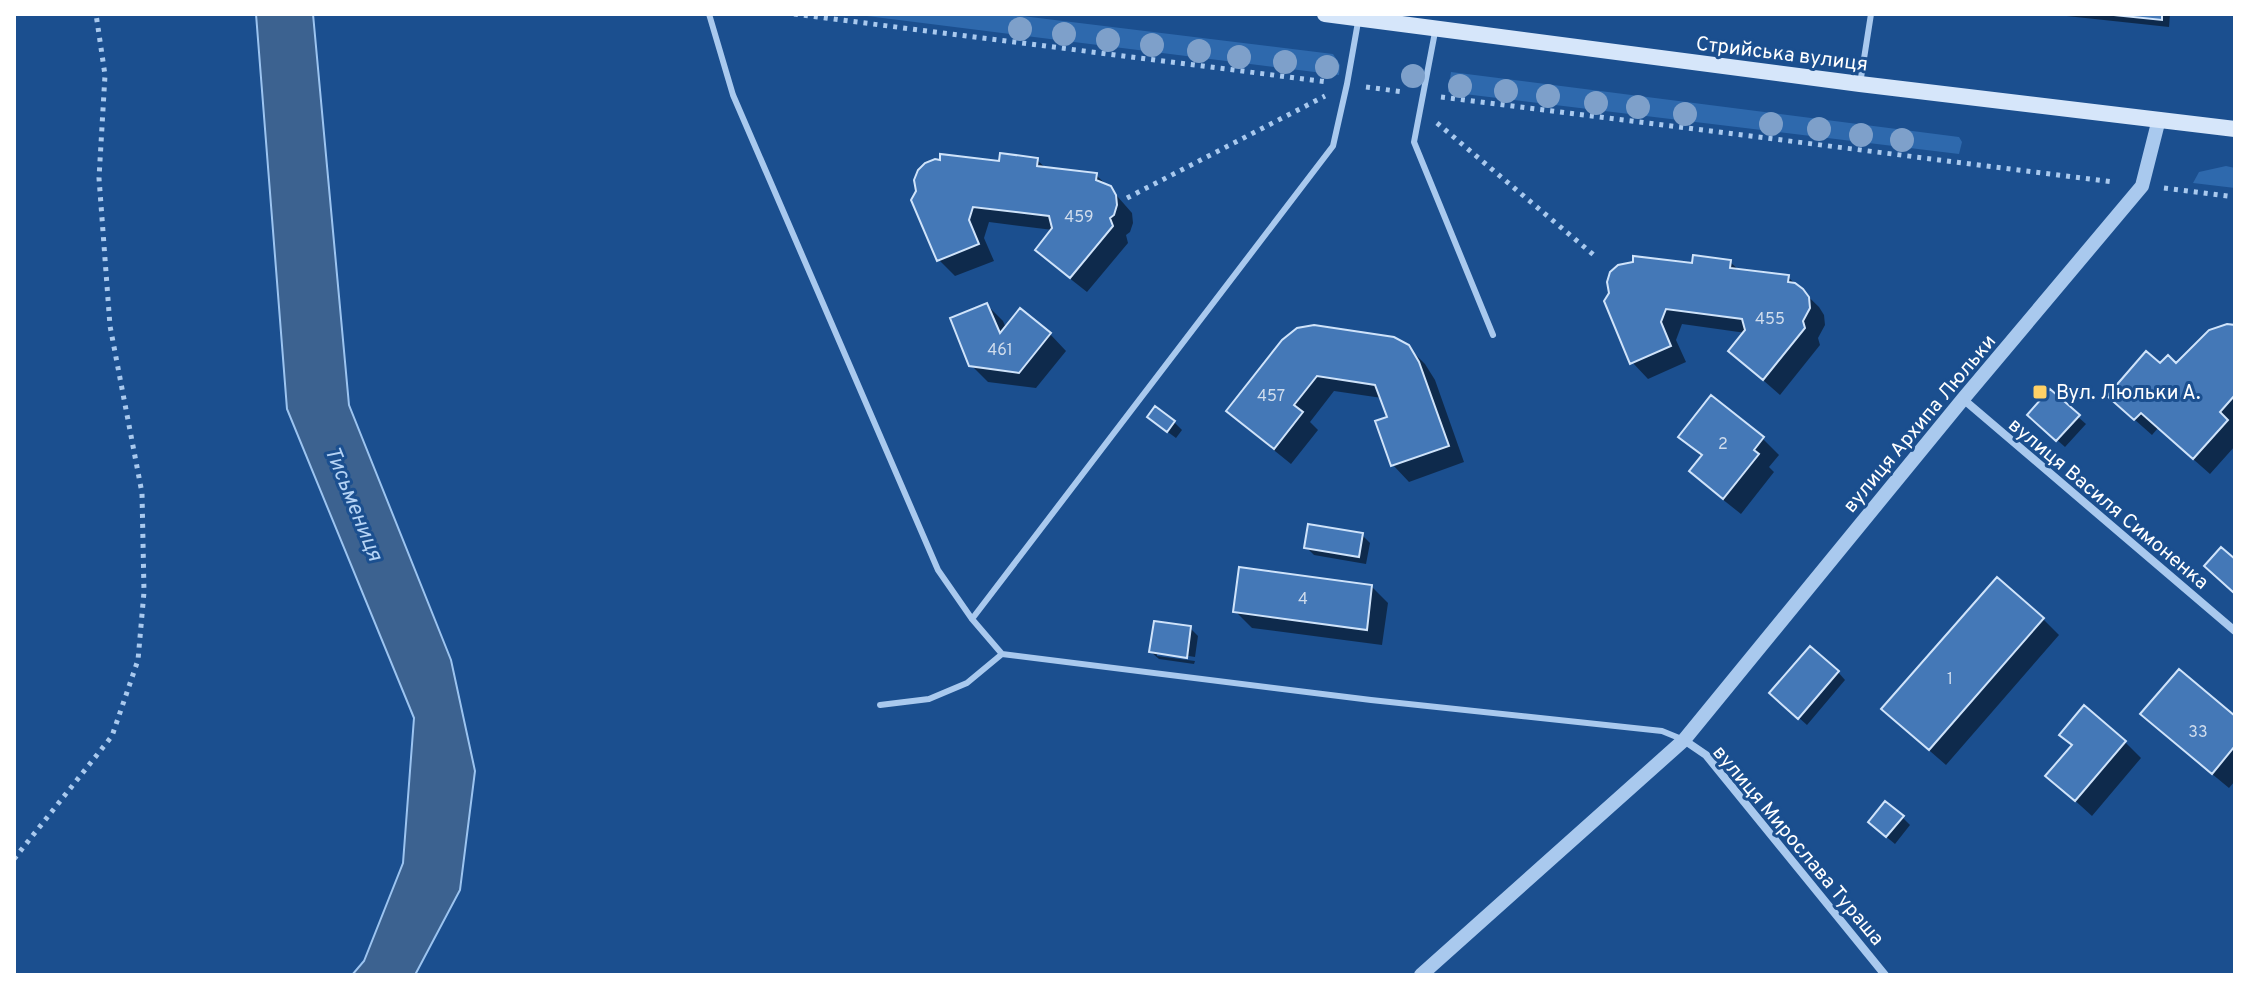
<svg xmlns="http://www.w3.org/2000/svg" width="2249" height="989" font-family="Overpass,sans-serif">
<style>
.green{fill:#2e69ad}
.water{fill:#3c6290;stroke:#9cc4f0;stroke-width:2}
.shadow{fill:#0007}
.building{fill:#4478b7;stroke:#cfe3fa;stroke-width:2}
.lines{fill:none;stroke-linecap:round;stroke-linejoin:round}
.path{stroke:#a9c9ee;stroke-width:5;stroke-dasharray:4 6;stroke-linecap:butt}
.service{stroke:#a9c9ee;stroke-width:6}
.minor{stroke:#a9c9ee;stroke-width:8}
.tertiary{stroke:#a9c9ee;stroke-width:14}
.secondary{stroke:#d6e6fa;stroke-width:16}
.tree{fill:#7ea0ca}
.poi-dot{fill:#ffd166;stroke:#1b4f8f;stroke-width:3}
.labels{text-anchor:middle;stroke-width:6;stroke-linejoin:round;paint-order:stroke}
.number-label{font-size:16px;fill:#d0dded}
.street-label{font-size:20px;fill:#fff;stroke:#1b4f8f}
.poi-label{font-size:20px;fill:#fff;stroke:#1b4f8f;text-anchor:start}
.water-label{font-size:22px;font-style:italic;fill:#b5d3f5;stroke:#1b4f8f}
</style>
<rect width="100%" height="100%" fill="#1b4f8f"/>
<!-- green -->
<path class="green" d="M 851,14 L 1006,14 L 1333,54 L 1340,65 L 1339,75 Z
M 1451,72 L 1959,137 L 1962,142 L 1959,154 L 1448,92 Z
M 2226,166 L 2235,168 L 2235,188 L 2193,183 L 2199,172 Z"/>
<!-- water -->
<path class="water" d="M 256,14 L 313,14 L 349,405 L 451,660 L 475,771 L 460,890 L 415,975 L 352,975 L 364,961 L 403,863 L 414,718 L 287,409 Z"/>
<!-- shadow -->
<path class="shadow" d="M 2048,14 L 2170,14 L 2169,27 Z
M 1037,160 L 1047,169 L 1096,175 L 1110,188 L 1132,213 L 1133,223 L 1130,232 L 1126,235 L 1128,243 L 1087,292 L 1054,266 L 1038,250 L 1053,230 L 989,222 L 984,238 L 994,261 L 955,276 L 939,260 L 1001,163 Z
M 1730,262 L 1740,271 L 1788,277 L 1819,307 L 1824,315 L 1825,325 L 1818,338 L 1820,345 L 1780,395 L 1730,351 L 1746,333 L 1682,324 L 1676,340 L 1686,362 L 1648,379 L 1632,362 L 1693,266 Z
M 987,305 L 1003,321 L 1006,328 L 1050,334 L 1066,351 L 1036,388 L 988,382 L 971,365 Z
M 2235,327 L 2235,446 L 2210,474 L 2158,428 L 2152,435 L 2126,412 L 2161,366 L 2176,366 Z
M 1283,342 L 1408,347 L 1425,364 L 1435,380 L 1464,462 L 1409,482 L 1393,465 L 1390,418 L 1382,398 L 1334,391 L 1310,422 L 1318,430 L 1291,464 L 1245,427 L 1229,411 Z
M 2042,385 L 2086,424 L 2065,447 L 2038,423 L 2040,404 L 2032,396 Z
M 1712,398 L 1763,439 L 1779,455 L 1769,467 L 1774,472 L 1741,514 L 1707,487 L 1691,471 L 1702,457 L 1681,437 Z
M 1174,422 L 1182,430 L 1176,438 L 1157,424 Z
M 1362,535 L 1370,543 L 1366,564 L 1314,555 L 1306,547 Z
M 1372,587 L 1388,603 L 1382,645 L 1252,628 L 1235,611 Z
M 2043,619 L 2059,635 L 1946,765 L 1900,725 Z
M 1190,628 L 1198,636 L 1195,657 L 1157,651 L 1157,656 L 1195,661 L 1194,664 L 1159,659 L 1151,652 Z
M 1838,672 L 1845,680 L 1807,725 L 1779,700 Z
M 2143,714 L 2235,719 L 2235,781 L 2229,788 L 2159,730 Z
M 2125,742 L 2141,758 L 2092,816 L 2048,776 Z
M 1902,817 L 1910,825 L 1895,844 L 1878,830 Z"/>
<!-- building -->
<path class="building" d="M 2104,14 L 2162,14 L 2162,20 Z
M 1000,153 L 1038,158 L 1037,166 L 1097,173 L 1096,180 L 1111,186 L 1116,195 L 1117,205 L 1114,215 L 1110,218 L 1113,226 L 1070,278 L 1035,250 L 1052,228 L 1049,216 L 973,207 L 969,220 L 979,244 L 937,261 L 911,200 L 916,191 L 914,180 L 918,170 L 925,163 L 935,159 L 940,160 L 940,154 L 999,161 Z
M 1693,255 L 1731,260 L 1730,268 L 1789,275 L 1788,282 L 1795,283 L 1803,289 L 1809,297 L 1810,308 L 1803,321 L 1805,328 L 1763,380 L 1728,351 L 1745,330 L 1742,319 L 1666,309 L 1661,322 L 1671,346 L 1630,364 L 1604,301 L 1609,293 L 1607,282 L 1610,272 L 1618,265 L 1633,262 L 1633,256 L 1692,263 Z
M 987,303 L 1000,333 L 1020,308 L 1051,333 L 1019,373 L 969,366 L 950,318 Z
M 2227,324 L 2235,325 L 2235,395 L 2220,412 L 2228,420 L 2193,459 L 2141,413 L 2134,420 L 2107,396 L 2146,351 L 2160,363 L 2168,355 L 2176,363 L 2209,330 Z
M 1314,325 L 1394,337 L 1409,345 L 1419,362 L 1449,446 L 1391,466 L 1375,421 L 1387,417 L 1375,385 L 1317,376 L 1294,405 L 1303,412 L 1274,449 L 1226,411 L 1282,340 L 1297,328 Z
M 2050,389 L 2080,415 L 2056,441 L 2027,415 Z
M 1711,395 L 1764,437 L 1754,450 L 1759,454 L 1723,499 L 1689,471 L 1702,455 L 1678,437 Z
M 1155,406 L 1175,421 L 1167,432 L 1147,417 Z
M 1308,524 L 1363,533 L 1359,557 L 1304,548 Z
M 2221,547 L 2235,559 L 2235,590 L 2233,592 L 2204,566 Z
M 1239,567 L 1372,585 L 1367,630 L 1233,612 Z
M 1997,577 L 2044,618 L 1929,750 L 1881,709 Z
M 1154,621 L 1191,626 L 1187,658 L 1149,652 Z
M 1810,646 L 1839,671 L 1798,719 L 1769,693 Z
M 2179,669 L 2235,716 L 2235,746 L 2212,774 L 2140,714 Z
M 2084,705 L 2126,741 L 2075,801 L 2045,776 L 2072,745 L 2059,735 Z
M 1885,801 L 1904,816 L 1886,837 L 1868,822 Z"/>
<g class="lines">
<!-- path -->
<path class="path" d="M 794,14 L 1328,82
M 1366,87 L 1404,92
M 1441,97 L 2114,182
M 1437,123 L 1595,256
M 2164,188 L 2235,197
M 1127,198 L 1325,96
M 14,859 L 112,736 L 138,660 L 144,592 L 142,493 L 110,326 L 99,178 L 105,75 L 96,14"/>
<!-- service -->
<path class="service" d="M 709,14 L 733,95 L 938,570 L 972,619 L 1002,654 L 1371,700 L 1662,731 L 1684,740
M 1435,32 L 1414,142 L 1493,335
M 1860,84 L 1871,14
M 972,619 L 1333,146 L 1347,84 L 1358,22
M 880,705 L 929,699 L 967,683 L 1002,654"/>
<!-- minor -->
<path class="minor" d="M 1963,399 L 2235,631
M 1684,740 L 1706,755 L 1885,975"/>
<!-- tertiary -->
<path class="tertiary" d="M 1421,975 L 1684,740 L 1963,399 L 2142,186 L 2159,119"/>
<!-- secondary -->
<path class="secondary" d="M 1325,14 L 1860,84 L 2235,129"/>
</g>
<!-- trees -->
<g class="tree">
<circle cx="1020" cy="29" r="12"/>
<circle cx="1064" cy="34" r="12"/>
<circle cx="1108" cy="40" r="12"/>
<circle cx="1152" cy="45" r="12"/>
<circle cx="1199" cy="51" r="12"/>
<circle cx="1239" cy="57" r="12"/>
<circle cx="1285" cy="62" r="12"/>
<circle cx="1327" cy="67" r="12"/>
<circle cx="1413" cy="76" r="12"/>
<circle cx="1460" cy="86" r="12"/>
<circle cx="1506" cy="91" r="12"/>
<circle cx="1548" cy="96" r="12"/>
<circle cx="1596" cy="103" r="12"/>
<circle cx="1638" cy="107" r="12"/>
<circle cx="1685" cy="114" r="12"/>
<circle cx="1771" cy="124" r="12"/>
<circle cx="1819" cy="129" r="12"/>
<circle cx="1861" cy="135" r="12"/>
<circle cx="1902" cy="140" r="12"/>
</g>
<!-- markers -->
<rect class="poi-dot" x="2032" y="384" width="16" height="16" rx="4"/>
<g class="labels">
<!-- number labels -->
<g class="number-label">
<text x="1079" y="222">459</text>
<text x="1770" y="324">455</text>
<text x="1000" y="355">461</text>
<text x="1271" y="401">457</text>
<text x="1723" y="449">2</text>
<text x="1303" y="604">4</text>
<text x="1950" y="684">1</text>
<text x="2198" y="737">33</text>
</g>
<!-- street labels -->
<g class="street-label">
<text transform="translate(1782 53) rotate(7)" y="7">Стрийська вулиця</text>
<text transform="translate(1919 423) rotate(-50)" y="7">вулиця Архипа Люльки</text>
<text transform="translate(2109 503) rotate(40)" y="7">вулиця Василя Симоненка</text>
<text transform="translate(1799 845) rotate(50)" y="7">вулиця Мирослава Тураша</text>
</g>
<!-- poi labels -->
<g class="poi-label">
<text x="2056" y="399">Вул. Люльки А.</text>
</g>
<!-- water labels -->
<g class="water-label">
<text transform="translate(355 503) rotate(68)" y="8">Тисьмениця</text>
</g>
</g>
<!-- border -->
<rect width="2249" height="989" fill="none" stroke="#ffffff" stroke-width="32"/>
</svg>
